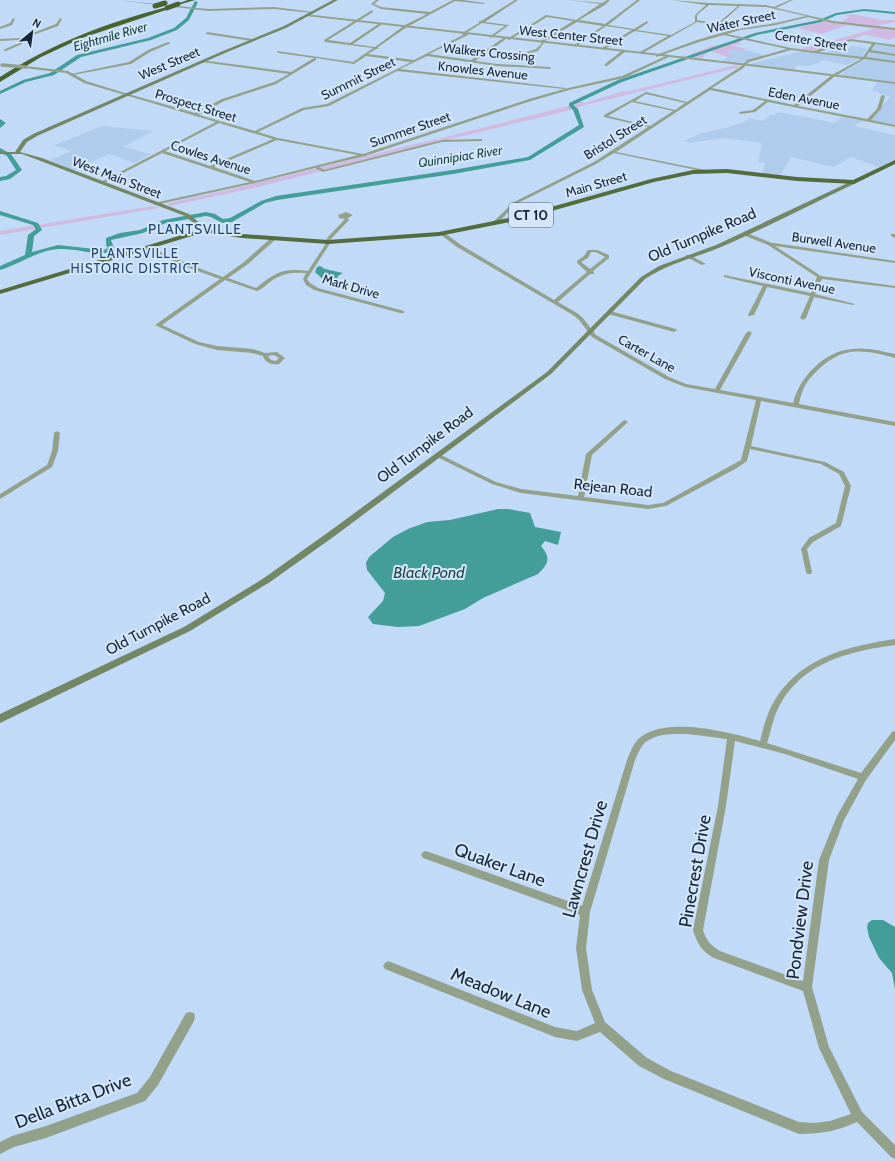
<svg xmlns="http://www.w3.org/2000/svg" width="895" height="1161" font-family="Cabin,sans-serif">
<style>
.built{fill:#b0cced}
.green{fill:#d1bae1}
.water{fill:#439d99}
.lines{fill:none;stroke-linecap:round;stroke-linejoin:round}
.river{fill:#439d99;fill-rule:evenodd}
.minor{fill:#94a18a;fill-rule:evenodd}
.tertiary{fill:#94a18a;fill-rule:evenodd}
.secondary{fill:#748764;fill-rule:evenodd}
.trunk{fill:#536c3c;fill-rule:evenodd}
.motorway{fill:#496330;fill-rule:evenodd}
.tertiary-bridge{stroke:#94a18a;stroke-width:3.5}
.motorway-bridge{stroke:#496330;stroke-width:5}
.labels{text-anchor:middle;stroke-width:4;stroke-linejoin:round;paint-order:stroke}
.far-street-label{font-size:13px;fill:#16273a;stroke:#d5e6fa}
.far-water-label{font-size:13px;font-style:italic;fill:#1f4947;stroke:#d5e6fa}
.far-neighbourhood-label{font-size:13px;letter-spacing:1px;fill:#1d456d;stroke:#d5e6fa}
.shield{fill:#d5e6fa;stroke:#4f6074;stroke-width:1}
.shield-label{font-size:14px;font-weight:bold;fill:#16273a}
.far-quarter-label{font-size:14px;letter-spacing:1px;fill:#1d456d;stroke:#d5e6fa}
.street-label{font-size:15px;fill:#16273a;stroke:#d5e6fa}
.water-label{font-size:16px;font-style:italic;fill:#1f4947;stroke:#d5e6fa}
.near-street-label{font-size:18px;fill:#16273a;stroke:#d5e6fa}
</style>
<rect width="100%" height="100%" fill="#c0daf8"/>
<!-- built -->
<path class="built" d="M 875,44 L 895,46 L 895,62 L 866,57 Z
M 851,46 L 867,48 L 862,58 L 825,53 L 833,50 L 845,52 Z
M 735,49 L 750,51 L 764,55 L 745,61 L 741,63 L 721,62 L 731,54 L 727,52 Z
M 802,51 L 858,59 L 859,59 L 847,65 L 822,60 L 819,63 L 807,66 L 798,65 L 793,70 L 750,64 Z
M 863,59 L 895,63 L 895,82 L 839,76 Z
M 877,82 L 895,84 L 895,125 L 869,120 L 890,97 L 872,90 Z
M 778,112 L 835,123 L 841,117 L 863,121 L 854,126 L 895,135 L 895,160 L 879,167 L 851,157 L 834,167 L 791,157 L 780,176 L 762,174 L 765,163 L 758,162 L 762,143 L 723,138 L 690,143 L 684,141 L 701,133 L 726,128 L 746,121 L 749,118 L 763,121 L 770,115 L 775,115 Z
M 102,126 L 153,131 L 123,147 L 151,154 L 134,163 L 109,154 L 74,170 L 50,160 L 71,151 L 54,145 Z"/>
<!-- green -->
<path class="green" d="M 852,14 L 882,20 L 895,20 L 895,22 C 890,24 885,23 880,25 L 879,26 L 842,22 L 849,17 L 844,16 Z
M 823,20 L 895,29 L 895,37 L 890,40 L 866,35 L 812,51 L 800,49 L 875,29 L 848,25 L 821,34 L 798,28 Z
M 742,38 L 746,39 L 738,42 L 740,43 L 740,45 L 729,45 L 746,49 L 744,51 C 738,50 733,48 728,52 L 731,54 L 728,57 L 709,51 L 701,59 L 681,58 L 682,55 L 687,56 L 711,46 L 726,44 Z
M 736,65 L 740,67 L 581,106 L 575,109 L 442,141 L 438,139 L 568,106 L 579,101 L 585,103 L 624,91 L 626,92 Z
M 436,139 L 440,141 L 258,187 L 170,206 L 167,205 L 169,203 L 236,188 Z
M 153,206 L 159,208 L 0,235 L 0,231 Z"/>
<!-- water -->
<path class="water" d="M 320,266 L 325,269 L 343,273 L 338,276 L 336,283 L 329,285 L 315,272 L 317,267 Z
M 498,509 L 508,509 L 530,513 L 535,527 L 561,532 L 558,545 L 545,541 L 541,546 C 551,558 549,563 538,574 L 483,598 L 465,609 L 419,626 L 398,627 L 373,624 L 368,617 L 383,601 L 385,593 L 367,570 L 366,563 L 369,557 L 393,537 L 408,529 L 427,522 L 450,520 Z
M 872,920 L 883,920 L 895,927 L 895,990 L 892,973 L 879,958 L 869,937 L 867,927 L 868,923 Z"/>
<g class="lines">
<!-- river -->
<path class="river" d="M 195,1 L 198,2 L 189,20 L 177,30 L 151,40 L 81,57 L 54,75 L 26,82 L 0,94 L 0,91 L 23,80 L 50,73 L 77,55 L 148,38 L 174,28 L 186,18 Z
M 864,9 L 895,12 L 895,14 L 864,11 L 837,15 L 821,22 L 757,35 L 622,82 L 573,105 L 578,109 L 584,127 L 530,160 L 453,174 L 277,200 L 265,203 L 232,222 L 222,223 L 211,217 L 206,216 L 166,223 L 143,233 L 111,240 L 114,248 L 112,252 C 94,256 77,248 59,249 C 38,250 20,264 0,270 L 0,266 L 25,255 L 28,235 L 36,229 L 33,225 L 0,215 L 0,211 L 38,223 L 42,230 L 34,236 L 32,252 L 58,245 L 104,250 L 108,248 L 106,245 L 106,238 L 120,233 L 140,230 L 163,220 L 206,212 L 215,214 L 223,219 L 230,218 L 261,201 L 276,196 L 453,170 L 528,157 L 579,125 L 573,110 L 569,106 L 569,103 L 618,80 L 755,33 L 819,20 L 836,13 Z
M 0,119 L 6,123 L 0,128 Z
M 0,148 L 11,154 L 22,170 L 10,179 L 0,181 L 0,177 L 6,176 L 16,170 L 7,156 L 0,152 Z"/>
<!-- minor -->
<path class="minor" d="M 376,0 L 379,0 L 374,4 L 381,7 L 430,12 L 453,0 L 463,0 L 485,3 L 484,4 L 455,1 L 407,27 L 378,47 L 378,49 L 376,49 L 368,54 L 414,60 L 463,35 L 462,33 L 479,23 L 479,21 L 481,21 L 515,0 L 518,0 L 485,22 L 509,25 L 491,38 L 489,37 L 505,26 L 482,23 L 466,33 L 468,33 L 468,35 L 429,54 L 471,60 L 505,37 L 506,39 L 475,61 L 497,64 L 550,67 L 551,69 L 497,66 L 427,56 L 400,69 L 566,88 L 564,89 L 397,71 L 329,106 L 304,110 L 258,132 L 278,138 L 363,154 L 529,99 L 568,88 L 622,76 L 666,56 L 669,57 L 624,78 L 569,90 L 531,101 L 365,156 L 319,167 L 324,170 L 442,140 L 482,139 L 482,141 L 481,141 L 442,142 L 323,172 L 315,168 L 255,183 L 155,205 L 154,205 L 154,203 L 250,182 L 162,153 L 102,184 L 99,183 L 216,122 L 125,95 L 125,93 L 195,113 L 222,99 L 274,82 L 289,74 L 202,62 L 201,60 L 291,72 L 314,58 L 278,53 L 277,51 L 353,62 L 373,48 L 325,42 L 324,40 L 372,10 L 373,12 L 328,40 L 350,43 L 380,23 L 381,25 L 353,44 L 375,47 L 405,25 L 427,14 L 381,9 L 371,4 ZM 366,56 L 411,62 L 327,104 L 302,108 L 255,131 L 199,115 L 224,101 L 276,84 L 316,60 L 316,58 L 354,64 ZM 219,123 L 273,139 L 210,166 L 165,151 ZM 277,140 L 358,155 L 255,181 L 214,167 Z
M 569,0 L 602,3 L 607,0 L 610,0 L 605,5 L 579,20 L 605,24 L 637,0 L 640,0 L 608,25 L 634,29 L 647,21 L 648,23 L 637,30 L 671,35 L 695,22 L 695,15 L 706,5 L 671,0 L 708,3 L 766,5 L 774,7 L 790,0 L 793,0 L 776,8 L 833,21 L 895,28 L 895,30 L 833,23 L 808,17 L 776,25 L 740,30 L 727,34 L 791,48 L 814,51 L 851,39 L 895,45 L 895,47 L 875,44 L 871,50 L 895,54 L 895,56 L 869,52 L 866,57 L 895,61 L 895,63 L 864,59 L 834,77 L 798,106 L 867,119 L 877,109 L 881,96 L 883,95 L 885,96 L 881,109 L 871,120 L 895,125 L 895,127 L 768,102 L 755,112 L 740,114 L 739,112 L 753,110 L 765,101 L 710,90 L 616,152 L 705,170 L 707,171 L 706,172 L 614,153 L 596,164 L 516,204 L 497,224 L 493,224 L 493,222 L 514,202 L 594,162 L 648,127 L 604,117 L 604,115 L 646,92 L 687,102 L 740,67 L 747,60 L 787,49 L 724,35 L 699,42 L 656,57 L 656,55 L 697,40 L 735,29 L 718,26 L 716,27 L 715,25 L 697,22 L 641,54 L 640,52 L 668,36 L 635,31 L 603,50 L 602,48 L 632,30 L 606,26 L 575,47 L 574,45 L 603,26 L 577,22 L 545,41 L 538,51 L 527,54 L 527,52 L 536,49 L 542,43 L 541,41 L 573,21 L 547,17 L 509,40 L 507,39 L 546,15 L 576,20 L 600,4 ZM 709,5 L 738,6 L 717,24 L 697,20 L 697,15 ZM 740,6 L 766,7 L 806,16 L 776,23 L 738,29 L 719,25 ZM 851,41 L 872,44 L 863,57 L 819,52 ZM 791,50 L 861,59 L 832,75 L 794,105 L 712,88 L 742,69 L 749,62 ZM 646,94 L 685,103 L 675,110 L 635,101 ZM 632,102 L 673,111 L 650,126 L 608,116 Z
M 13,18 L 15,19 L 12,25 L 0,29 L 0,27 L 10,23 Z
M 60,18 L 62,19 L 58,26 L 22,39 L 22,44 L 6,51 L 3,50 L 19,43 L 19,40 L 0,41 L 0,39 L 20,38 L 56,24 Z
M 207,32 L 252,39 L 253,40 L 252,41 L 206,34 Z
M 168,42 L 171,43 L 150,52 L 131,64 L 73,75 L 71,74 L 129,62 L 148,50 Z
M 623,50 L 626,51 L 607,66 L 605,66 L 605,64 Z
M 346,212 L 353,215 L 348,218 L 349,220 L 331,239 L 329,245 L 307,279 L 310,283 L 318,288 L 404,311 L 404,313 L 400,313 L 314,290 L 306,285 L 303,279 L 306,273 C 292,272 282,273 270,282 C 266,285 262,289 257,291 L 225,280 L 162,325 L 199,342 L 217,346 L 253,349 L 265,353 L 277,352 L 285,358 L 279,364 C 272,365 265,363 263,356 L 252,353 L 217,350 L 195,344 L 155,325 L 220,279 L 192,269 L 145,249 L 145,247 L 149,247 L 196,267 L 223,277 L 244,262 L 271,238 L 275,238 L 275,240 L 248,264 L 228,278 L 256,288 C 276,272 282,268 308,271 L 325,245 L 327,238 L 345,219 L 339,218 L 338,215 ZM 274,355 L 279,358 L 276,361 L 271,360 L 268,356 Z
M 441,233 L 445,233 L 461,245 L 554,300 L 587,272 L 577,263 L 577,261 L 584,256 L 588,250 L 597,250 L 609,255 L 609,258 L 593,271 L 594,273 L 594,274 L 590,274 L 558,302 L 577,313 L 583,318 L 596,335 L 669,377 L 686,384 L 715,389 L 746,333 L 749,331 L 752,333 L 720,390 L 793,403 C 799,378 824,351 852,349 C 866,347 881,351 895,354 L 895,358 C 880,354 862,349 846,353 C 831,356 809,375 803,390 C 801,394 800,399 799,404 L 895,422 L 895,426 L 761,401 L 751,446 L 825,462 L 844,472 L 851,486 L 841,526 L 813,542 L 807,549 L 812,572 L 811,574 L 807,574 L 806,572 L 801,549 L 809,538 L 836,523 L 845,486 L 839,474 L 821,464 L 750,449 L 747,461 L 737,468 L 666,506 L 648,509 L 521,493 L 492,484 L 435,456 L 434,455 L 435,454 L 439,454 L 496,482 L 521,489 L 578,496 L 586,454 L 623,421 L 625,420 L 628,422 L 627,423 L 592,455 L 584,497 L 648,505 L 663,503 L 741,460 L 756,400 L 685,387 L 665,379 L 592,337 L 579,320 L 573,315 L 457,247 L 441,235 ZM 591,252 L 596,252 L 605,257 L 590,269 L 581,262 L 588,258 Z
M 743,233 L 747,233 L 772,243 L 774,243 L 895,261 L 895,263 L 775,246 L 821,276 L 895,286 L 895,288 L 822,279 L 815,294 L 855,304 L 853,305 L 814,297 L 806,318 L 803,320 L 800,318 L 810,296 L 767,287 L 754,315 L 749,316 L 748,315 L 763,286 L 724,277 L 724,275 L 811,293 L 817,277 L 768,245 L 743,235 Z
M 891,234 L 895,234 L 895,238 L 891,236 Z
M 686,255 L 690,255 L 706,264 L 702,265 L 686,257 Z
M 610,311 L 676,329 L 677,330 L 674,332 L 608,314 L 607,313 Z
M 57,431 L 60,433 L 58,451 L 52,467 L 0,499 L 0,494 L 47,465 L 52,451 L 54,433 Z
M 895,639 L 895,645 C 844,652 793,665 774,719 C 771,727 770,735 767,743 L 861,773 L 892,732 L 895,731 L 895,740 L 866,780 L 844,820 L 829,860 L 812,987 L 829,1047 L 862,1112 L 895,1145 L 895,1159 L 891,1157 L 857,1122 C 838,1131 820,1134 799,1134 L 664,1079 L 639,1066 L 600,1032 L 577,1041 L 555,1037 L 385,969 L 383,966 L 385,963 L 388,961 L 555,1027 L 577,1031 L 595,1023 L 582,990 L 576,948 L 580,915 L 423,858 L 421,855 L 423,852 L 426,851 L 582,906 L 627,760 C 630,753 634,741 642,736 C 671,717 728,732 760,741 C 764,725 768,709 778,695 C 805,656 850,646 895,639 ZM 688,734 L 727,739 L 718,806 L 693,930 C 697,943 702,952 714,958 L 803,991 L 819,1048 L 851,1114 L 830,1121 L 815,1123 L 799,1122 L 671,1071 L 647,1058 L 605,1022 L 592,990 L 586,948 L 590,912 L 635,760 C 638,754 641,745 647,741 C 659,733 674,734 688,734 ZM 735,741 L 785,754 L 858,779 L 837,816 L 819,860 L 803,981 L 720,951 C 711,946 706,940 703,930 L 726,806 Z
M 190,1012 L 194,1013 L 195,1017 L 194,1021 L 158,1085 L 145,1101 L 46,1138 L 14,1147 L 0,1154 L 0,1142 L 12,1136 L 46,1126 L 137,1093 L 150,1077 L 186,1013 Z"/>
<!-- tertiary -->
<path class="tertiary" d="M 117,0 L 208,9 L 274,7 L 314,12 L 312,13 L 274,9 L 208,11 Z
M 305,14 L 749,64 L 895,82 L 895,84 L 749,66 L 306,16 Z
M 25,66 L 68,71 L 86,81 L 128,94 L 125,95 L 84,83 L 66,73 L 24,68 Z"/>
<!-- secondary -->
<path class="secondary" d="M 333,0 L 338,0 L 286,28 L 225,53 L 37,136 L 27,142 L 20,152 L 42,158 L 189,214 L 207,229 L 207,231 L 203,231 L 185,216 L 38,160 L 22,154 L 0,154 L 0,152 L 15,152 L 23,140 L 33,134 L 223,51 L 284,26 Z
M 854,180 L 857,182 L 856,183 C 811,204 766,228 721,247 C 695,258 669,263 645,279 L 551,374 L 336,535 L 270,582 L 190,631 L 0,723 L 0,714 L 184,627 L 264,578 L 330,531 L 547,372 L 641,277 L 659,266 L 716,245 Z"/>
<!-- trunk -->
<path class="trunk" d="M 895,160 L 895,164 L 854,184 L 797,181 L 727,173 L 693,174 L 654,182 L 520,220 L 439,236 L 328,244 L 242,238 L 205,232 L 0,294 L 0,290 L 205,228 L 242,234 L 328,240 L 439,232 L 519,216 L 651,179 L 693,170 L 727,169 L 797,177 L 853,180 Z"/>
<!-- motorway -->
<path class="motorway" d="M 188,0 L 195,0 L 178,5 L 176,4 Z
M 167,7 L 169,9 L 82,38 L 41,57 L 0,82 L 0,77 C 51,44 108,22 167,7 Z"/>
<!-- tertiary-bridge -->
<path class="tertiary-bridge" d="M 2,65 L 25,67"/>
<!-- motorway-bridge -->
<path class="motorway-bridge" d="M 155,6 L 165,3
M 167,8 L 178,4"/>
</g>
<g class="labels">
<!-- far-street labels -->
<g class="far-street-label">
<text transform="translate(741 21) rotate(-12)" y="5">Water Street</text>
<text transform="translate(571 35) rotate(6)" y="5">West Center Street</text>
<text transform="translate(811 40) rotate(9)" y="5">Center Street</text>
<text transform="translate(489 52) rotate(6)" y="5">Walkers Crossing</text>
<text transform="translate(169 63) rotate(-23)" y="5">West Street</text>
<text transform="translate(483 70) rotate(6)" y="5">Knowles Avenue</text>
<text transform="translate(358 78) rotate(-26)" y="5">Summit Street</text>
<text transform="translate(804 98) rotate(11)" y="5">Eden Avenue</text>
<text transform="translate(196 105) rotate(17)" y="5">Prospect Street</text>
<text transform="translate(410 129) rotate(-19)" y="5">Summer Street</text>
<text transform="translate(615 137) rotate(-32)" y="5">Bristol Street</text>
<text transform="translate(211 157) rotate(18)" y="5">Cowles Avenue</text>
<text transform="translate(117 177) rotate(21)" y="5">West Main Street</text>
<text transform="translate(596 184) rotate(-16)" y="5">Main Street</text>
<text transform="translate(834 242) rotate(8)" y="5">Burwell Avenue</text>
<text transform="translate(792 280) rotate(12)" y="5">Visconti Avenue</text>
<text transform="translate(351 286) rotate(16)" y="5">Mark Drive</text>
<text transform="translate(647 353) rotate(29)" y="5">Carter Lane</text>
</g>
<!-- far-water labels -->
<g class="far-water-label">
<text transform="translate(110 36) rotate(-16)" y="5">Eightmile River</text>
<text transform="translate(460 156) rotate(-9)" y="5">Quinnipiac River</text>
</g>
<!-- far-neighbourhood labels -->
<g class="far-neighbourhood-label">
<text x="135" y="258">PLANTSVILLE<tspan x="135" dy="15">HISTORIC DISTRICT</tspan></text>
</g>
<!-- shield labels -->
<rect class="shield" x="509" y="203" width="44" height="24" rx="3"/>
<g class="shield-label">
<text x="531" y="220">CT 10</text>
</g>
<!-- far-quarter labels -->
<g class="far-quarter-label">
<text x="195" y="234">PLANTSVILLE</text>
</g>
<!-- street labels -->
<g class="street-label">
<text transform="translate(702 235) rotate(-23)" y="5">Old Turnpike Road</text>
<text transform="translate(425 445) rotate(-37)" y="5">Old Turnpike Road</text>
<text transform="translate(613 488) rotate(6)" y="5">Rejean Road</text>
<text transform="translate(158 624) rotate(-28)" y="5">Old Turnpike Road</text>
</g>
<!-- water labels -->
<g class="water-label">
<text x="429" y="578">Black Pond</text>
</g>
<!-- near-street labels -->
<g class="near-street-label">
<text transform="translate(585 859) rotate(-74)" y="6">Lawncrest Drive</text>
<text transform="translate(500 865) rotate(20)" y="6">Quaker Lane</text>
<text transform="translate(695 871) rotate(-80)" y="6">Pinecrest Drive</text>
<text transform="translate(800 920) rotate(-83)" y="6">Pondview Drive</text>
<text transform="translate(501 993) rotate(22)" y="6">Meadow Lane</text>
<text transform="translate(73 1101) rotate(-21)" y="6">Della Bitta Drive</text>
</g>
</g>
<!-- north arrow -->
<g transform="translate(32 32) rotate(29)" stroke="#d5e6fa" stroke-width="3" paint-order="stroke">
<path d="M0-3L7 15L0 10L-7 15Z" fill="#16273a"/>
<text y="-6" font-size="11" font-weight="bold" text-anchor="middle" fill="#16273a">N</text>
</g>
</svg>
